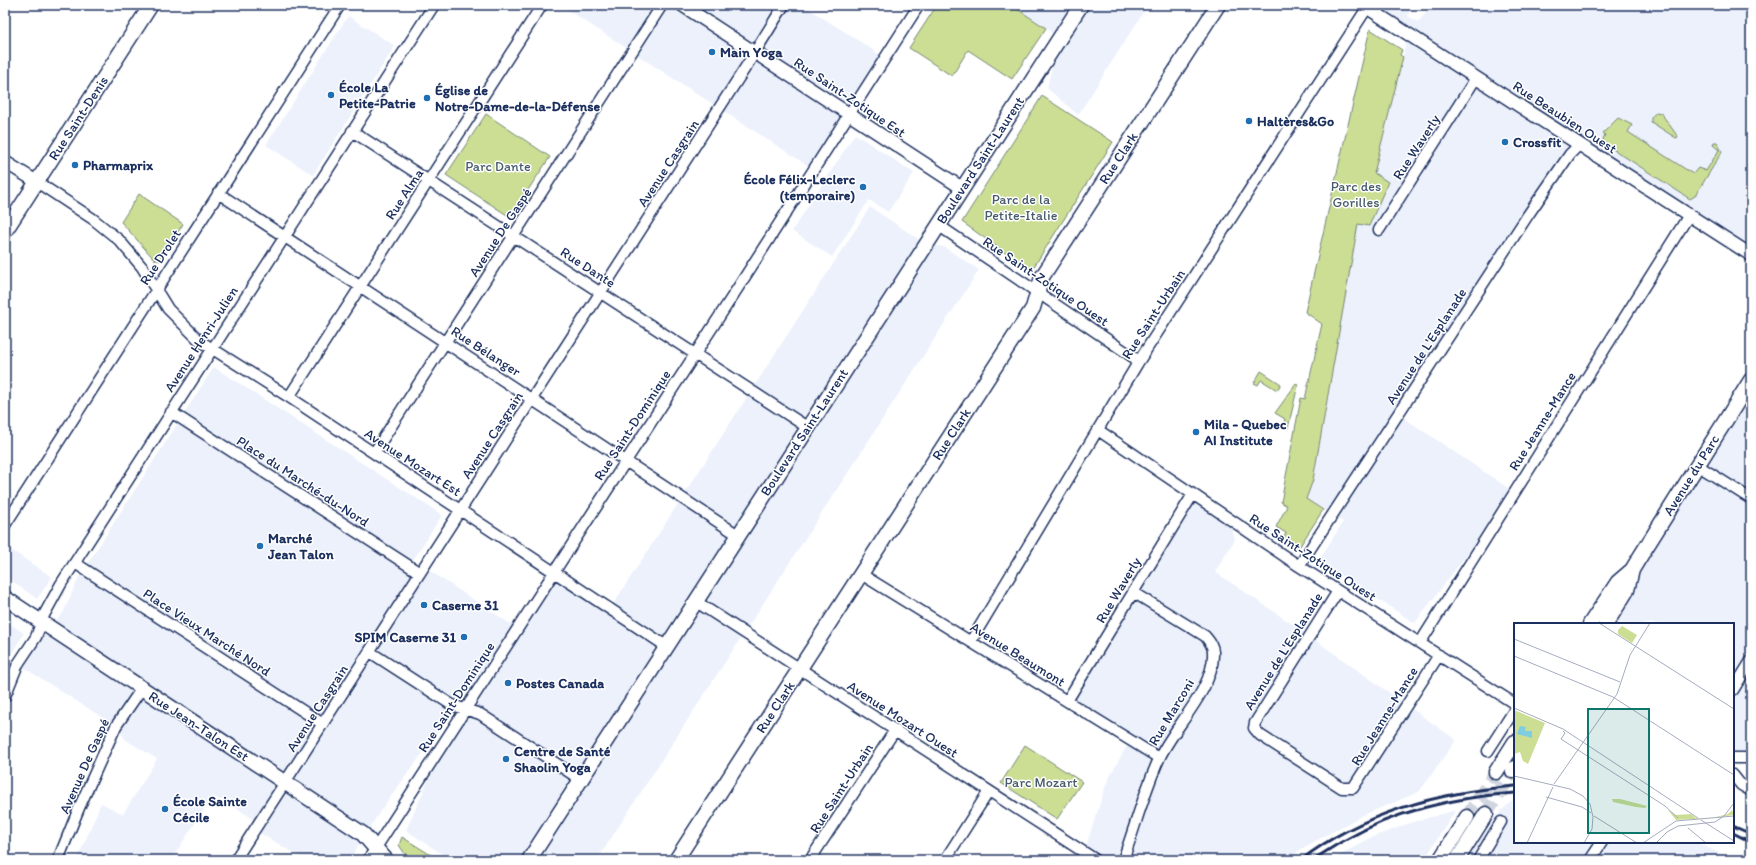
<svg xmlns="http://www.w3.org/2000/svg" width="1756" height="865" font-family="Itim,sans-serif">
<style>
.built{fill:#ecf1fc}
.green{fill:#ccde93;stroke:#748678}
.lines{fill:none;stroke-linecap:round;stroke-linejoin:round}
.secondary-tunnel{stroke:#d1d5df;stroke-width:14;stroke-dasharray:14 7;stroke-linecap:butt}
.minor-casing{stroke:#1b2f5e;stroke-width:13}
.tertiary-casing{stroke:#1b2f5e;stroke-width:15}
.secondary-casing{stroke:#1b2f5e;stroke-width:17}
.minor{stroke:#fff;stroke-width:10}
.tertiary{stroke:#fff;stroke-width:12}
.secondary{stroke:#fff;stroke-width:14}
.rail{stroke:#1b2f5e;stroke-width:3}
.poi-dot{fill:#1f6fb2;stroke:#fff;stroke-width:1.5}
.labels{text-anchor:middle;stroke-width:3;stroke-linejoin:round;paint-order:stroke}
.poi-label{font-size:14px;font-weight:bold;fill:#1b2f5e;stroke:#fff;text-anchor:start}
.street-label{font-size:14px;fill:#1b2f5e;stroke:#fff}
.park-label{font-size:14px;fill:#475b6b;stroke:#fff}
.inset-road{fill:none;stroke:#a4acbf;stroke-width:1}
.view{fill:#0f766e;fill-opacity:0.15;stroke:#0f766e;stroke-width:2}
.inset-edge{fill:none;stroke:#1b2f5e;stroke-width:2}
</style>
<rect width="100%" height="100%" fill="#fff"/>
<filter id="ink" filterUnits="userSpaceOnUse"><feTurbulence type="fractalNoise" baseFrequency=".025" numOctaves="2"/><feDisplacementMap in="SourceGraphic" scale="8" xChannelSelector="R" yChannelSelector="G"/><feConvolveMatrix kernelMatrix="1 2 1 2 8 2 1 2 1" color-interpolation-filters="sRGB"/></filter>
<g filter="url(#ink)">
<!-- built -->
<path class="built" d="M 560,5 L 803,5 L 885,58 L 813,169 Z
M 1011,5 L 1148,5 L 1078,115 L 1047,88 L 1058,41 L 1047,28 Z
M 1363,5 L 1411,5 L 1408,16 L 1418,22 L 1433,5 L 1751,5 L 1751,255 L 1579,145 L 1398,414 L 1514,492 L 1415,623 L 1321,563 L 1319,560 L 1343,522 L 1306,499 L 1313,480 L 1358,224 L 1369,226 L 1388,183 L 1374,173 L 1407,38 Z
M 348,16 L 395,46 L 313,175 L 266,145 Z
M 855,134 L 914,173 L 888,212 L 869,200 L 832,257 L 792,231 Z
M 870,207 L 926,244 L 944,247 L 979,270 L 597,860 L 451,860 L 406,830 L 457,717 L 553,572 L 610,609 Z
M 214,367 L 442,515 L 413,560 L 515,627 L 381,810 L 349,860 L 305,860 L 255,830 L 252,818 L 224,800 L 219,800 L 213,796 L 171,860 L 77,860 L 101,803 L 123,814 L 157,759 L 126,740 L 116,726 L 18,664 L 63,613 L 79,577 Z
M 1751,380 L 1751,752 L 1733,752 L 1733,624 L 1604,624 Z
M 1193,494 L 1232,521 L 1234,541 L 1215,572 L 1301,630 L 1456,740 L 1419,792 L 1361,816 L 1301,849 L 1288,860 L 1079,860 L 1084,852 L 1107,782 L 1130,740 L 1067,701 Z
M 5,546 L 52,577 L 37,599 L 5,576 Z
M 5,621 L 24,633 L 5,665 Z
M 1513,800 L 1515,800 L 1515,842 L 1696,842 L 1733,860 L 1465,860 L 1501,811 Z
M 1456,810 L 1424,860 L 1332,860 L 1370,838 L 1410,823 Z"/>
<!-- green -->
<path class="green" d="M 937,5 L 1011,5 L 1046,28 L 1012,79 L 968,50 L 952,76 L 909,48 Z
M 1370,29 L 1402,50 L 1400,55 L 1403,57 L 1374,173 L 1388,182 L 1369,226 L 1358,224 L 1313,480 L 1306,499 L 1323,510 L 1300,546 L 1295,547 L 1283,539 L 1286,533 L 1276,527 L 1287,506 L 1281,502 L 1301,398 L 1305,399 L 1322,324 L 1305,312 Z
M 1042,96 L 1113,142 L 1033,268 L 1028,269 L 962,222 Z
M 1656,112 L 1661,113 L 1678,137 L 1676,138 L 1651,122 L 1651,118 Z
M 486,114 L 550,157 L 510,217 L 446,175 Z
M 1618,118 L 1632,125 L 1628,132 L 1693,174 L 1698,168 L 1706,171 L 1719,150 L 1713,145 L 1714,142 L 1717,142 L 1722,152 L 1695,196 L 1690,199 L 1605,144 L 1603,139 L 1605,135 L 1603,133 Z
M 139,194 L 183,224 L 160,261 L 154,259 L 121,222 Z
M 1261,371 L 1281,384 L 1277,390 L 1261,380 L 1258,385 L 1254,383 Z
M 1296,384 L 1298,385 L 1288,428 L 1283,425 L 1285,419 L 1275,413 Z
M 1025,745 L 1082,782 L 1057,819 L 1001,783 Z
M 402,837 L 439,860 L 409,860 L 399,845 Z"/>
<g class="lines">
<!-- secondary-tunnel -->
<path class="secondary-tunnel" d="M 1486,814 L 1513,771
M 1467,817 L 1496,772"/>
<defs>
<path id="minor" d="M 352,131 L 807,427
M 37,182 L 93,219 L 119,240 L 142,267 L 168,309 L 200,341 L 289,397 L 666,646
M 218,193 L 738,535
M 938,225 L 1139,361
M 1379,230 L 1476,78
M 289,397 L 542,5
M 171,412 L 420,573
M 1098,430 L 1299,566 L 1515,704
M 374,453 L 662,5
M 1697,465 L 1751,499
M 5,525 L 340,5
M 75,563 L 323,724
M 1299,566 L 1528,215 L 1570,154 L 1579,145
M 861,574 L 1159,758
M 1338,591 L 1255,723 L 1254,728 L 1260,735 L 1342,788 L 1353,788 L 1439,655
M 695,601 L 1096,860
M 971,641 L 1139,361 L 1367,8
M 1420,643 L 1689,215
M 370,652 L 452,705 L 480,714 L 580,779
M 1733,690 L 1751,661
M 5,696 L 18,664 L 36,637 L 44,615 L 61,584 L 434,5
M 1067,701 L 1193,494
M 1488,751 L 1515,709
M 1733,758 L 1751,758
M 1733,775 L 1741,785 L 1751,791
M 58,860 L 79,808 L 116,726 L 142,688
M 235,860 L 747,65 L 784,5
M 368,860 L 732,297 L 919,5
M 810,860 L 895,730
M 945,860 L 989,791
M 1123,860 C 1135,827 1144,792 1159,759 C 1173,727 1215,689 1213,652 C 1213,645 1209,641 1205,636 L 1133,592
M 1478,860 L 1501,822
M 1590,860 L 1602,842"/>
<path id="tertiary" d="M 682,5 L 962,188
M 1363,5 L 1751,255
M 5,162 L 37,182"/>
<path id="secondary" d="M 5,231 L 151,5
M 5,598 L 363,834 L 386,860
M 1590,624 L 1618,582 L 1632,570
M 1606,624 L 1627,590 L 1632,570 L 1638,560 L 1751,380
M 1513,771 L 1515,768
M 1496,772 L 1515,742
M 529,860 L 1081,5
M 676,860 L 1033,308 L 1042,277 L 1218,5
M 1440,860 L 1467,817
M 1457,860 L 1486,814"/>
</defs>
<!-- minor casing -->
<use href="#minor" class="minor-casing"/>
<!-- tertiary casing -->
<use href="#tertiary" class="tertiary-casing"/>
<!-- secondary casing -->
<use href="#secondary" class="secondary-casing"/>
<!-- minor -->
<use href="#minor" class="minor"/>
<!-- tertiary -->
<use href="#tertiary" class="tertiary"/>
<!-- secondary -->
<use href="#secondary" class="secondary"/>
<!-- rail -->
<path class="rail" d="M 1733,826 L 1751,834
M 1733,833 L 1751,842
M 1301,860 C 1361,813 1440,792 1515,786
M 1313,860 C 1324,853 1335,845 1347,839 C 1397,810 1458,797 1515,793"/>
</g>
</g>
<!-- markers -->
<g class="poi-dot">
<circle cx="712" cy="52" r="4"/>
<circle cx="331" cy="95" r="4"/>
<circle cx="427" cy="98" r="4"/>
<circle cx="1249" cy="121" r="4"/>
<circle cx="1505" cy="142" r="4"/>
<circle cx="75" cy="165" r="4"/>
<circle cx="863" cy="187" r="4"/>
<circle cx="1196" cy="432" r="4"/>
<circle cx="260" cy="546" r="4"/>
<circle cx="424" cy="605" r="4"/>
<circle cx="464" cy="637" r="4"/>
<circle cx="508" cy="683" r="4"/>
<circle cx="506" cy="759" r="4"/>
<circle cx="165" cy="809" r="4"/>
</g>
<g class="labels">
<!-- poi labels -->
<g class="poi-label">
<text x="720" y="57">Main Yoga</text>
<text x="339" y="92">École La<tspan x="339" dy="16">Petite-Patrie</tspan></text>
<text x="435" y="95">Église de<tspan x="435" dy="16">Notre-Dame-de-la-Défense</tspan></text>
<text x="1257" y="126">Haltères&amp;Go</text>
<text x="1513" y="147">Crossfit</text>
<text x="83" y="170">Pharmaprix</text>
<text x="855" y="184" text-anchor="end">École Félix-Leclerc<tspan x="855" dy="16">(temporaire)</tspan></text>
<text x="1204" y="429">Mila - Quebec<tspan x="1204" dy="16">AI Institute</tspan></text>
<text x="268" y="543">Marché<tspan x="268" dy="16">Jean Talon</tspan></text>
<text x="432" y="610">Caserne 31</text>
<text x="456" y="642" text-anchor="end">SPIM Caserne 31</text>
<text x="516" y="688">Postes Canada</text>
<text x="514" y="756">Centre de Santé<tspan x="514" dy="16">Shaolin Yoga</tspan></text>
<text x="173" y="806">École Sainte<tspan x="173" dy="16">Cécile</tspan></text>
</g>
<!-- street labels -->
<g class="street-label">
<text transform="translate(850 97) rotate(34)" y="5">Rue Saint-Zotique Est</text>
<text transform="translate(1565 117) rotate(33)" y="5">Rue Beaubien Ouest</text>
<text transform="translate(78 118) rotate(-57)" y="5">Rue Saint-Denis</text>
<text transform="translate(1416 147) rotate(-57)" y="5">Rue Waverly</text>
<text transform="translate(1118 158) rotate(-57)" y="5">Rue Clark</text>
<text transform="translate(980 160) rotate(-57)" y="5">Boulevard Saint-Laurent</text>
<text transform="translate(668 163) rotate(-57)" y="5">Avenue Casgrain</text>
<text transform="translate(404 194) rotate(-57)" y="5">Rue Alma</text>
<text transform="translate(500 232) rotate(-57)" y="5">Avenue De Gaspé</text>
<text transform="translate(160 257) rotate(-57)" y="5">Rue Drolet</text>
<text transform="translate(588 267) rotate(33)" y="5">Rue Dante</text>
<text transform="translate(1046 281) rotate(34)" y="5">Rue Saint-Zotique Ouest</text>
<text transform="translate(1153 314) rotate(-57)" y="5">Rue Saint-Urbain</text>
<text transform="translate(201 339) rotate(-57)" y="5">Avenue Henri-Julien</text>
<text transform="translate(1426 346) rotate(-57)" y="5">Avenue de L'Esplanade</text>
<text transform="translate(486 351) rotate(33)" y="5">Rue Bélanger</text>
<text transform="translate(1542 421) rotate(-58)" y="5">Rue Jeanne-Mance</text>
<text transform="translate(632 425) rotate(-57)" y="5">Rue Saint-Dominique</text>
<text transform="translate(804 432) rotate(-57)" y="5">Boulevard Saint-Laurent</text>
<text transform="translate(951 434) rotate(-57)" y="5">Rue Clark</text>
<text transform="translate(492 435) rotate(-57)" y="5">Avenue Casgrain</text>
<text transform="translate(413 462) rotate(33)" y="5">Avenue Mozart Est</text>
<text transform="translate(1691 475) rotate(-58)" y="5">Avenue du Parc</text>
<text transform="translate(303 481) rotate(33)" y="5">Place du Marché-du-Nord</text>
<text transform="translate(1313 557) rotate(33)" y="5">Rue Saint-Zotique Ouest</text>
<text transform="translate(1118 590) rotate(-59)" y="5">Rue Waverly</text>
<text transform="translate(207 632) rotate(33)" y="5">Place Vieux Marché Nord</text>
<text transform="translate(1283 651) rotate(-58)" y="5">Avenue de L'Esplanade</text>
<text transform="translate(1018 654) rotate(32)" y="5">Avenue Beaumont</text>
<text transform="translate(456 697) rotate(-57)" y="5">Rue Saint-Dominique</text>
<text transform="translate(775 707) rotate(-57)" y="5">Rue Clark</text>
<text transform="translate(317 708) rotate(-57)" y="5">Avenue Casgrain</text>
<text transform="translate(1171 712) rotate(-59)" y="5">Rue Marconi</text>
<text transform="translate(1384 716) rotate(-58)" y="5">Rue Jeanne-Mance</text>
<text transform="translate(903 719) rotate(33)" y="5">Avenue Mozart Ouest</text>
<text transform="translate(199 726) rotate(33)" y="5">Rue Jean-Talon Est</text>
<text transform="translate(84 766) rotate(-66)" y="5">Avenue De Gaspé</text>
<text transform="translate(841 788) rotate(-57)" y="5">Rue Saint-Urbain</text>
</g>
<!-- park labels -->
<g class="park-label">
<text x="498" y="171">Parc Dante</text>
<text x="1356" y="191">Parc des<tspan x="1356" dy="16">Gorilles</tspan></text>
<text x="1021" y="204">Parc de la<tspan x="1021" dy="16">Petite-Italie</tspan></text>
<text x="1041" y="787">Parc Mozart</text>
</g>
</g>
<!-- overview -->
<g transform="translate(1514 623)">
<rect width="220" height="220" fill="#fff"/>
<path d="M 108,3 L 123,12 L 118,20 L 104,11 L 104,7 ZM 0,87 L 31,100 L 14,141 L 9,138 L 6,129 L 0,131 ZM 98,176 L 106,176 L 133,183 L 131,185 L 122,184 L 99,179 ZM 154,187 L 162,192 L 177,191 L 182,195 L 198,195 L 214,191 L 218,187 L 220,192 L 197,195 L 162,197 Z" fill="#ccde93"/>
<path d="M 6,103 L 12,104 L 11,108 L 18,108 L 18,115 L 3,111 Z" fill="#80cce0"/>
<path class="inset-road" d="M 85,0 L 220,86M 0,16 L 106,59M 0,33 L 99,74 L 220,152M 0,85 L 49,106 L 184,195M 49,108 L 51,110 L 47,116 L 151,183 L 164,195M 0,153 L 56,166 L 69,173 L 76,181 L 79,194 L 78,206 L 70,220M 40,161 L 103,71 L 116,32 L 136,0M 32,174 L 68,184 L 77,190M 80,193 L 123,220M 187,197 L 220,218M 174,205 L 192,220M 13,220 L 39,164M 129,220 L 162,198 L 220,193M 142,220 L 153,209 L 164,203 L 201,199 L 210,193 L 220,180"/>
<path class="view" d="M 74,86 L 135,86 L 135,210 L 74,210 Z"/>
<rect width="220" height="220" class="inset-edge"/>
</g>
<!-- margin -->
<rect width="1756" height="865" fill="none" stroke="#fff" stroke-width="20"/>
<rect x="10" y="10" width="1736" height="845" fill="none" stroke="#1b2f5e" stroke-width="1.5" filter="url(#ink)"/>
</svg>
